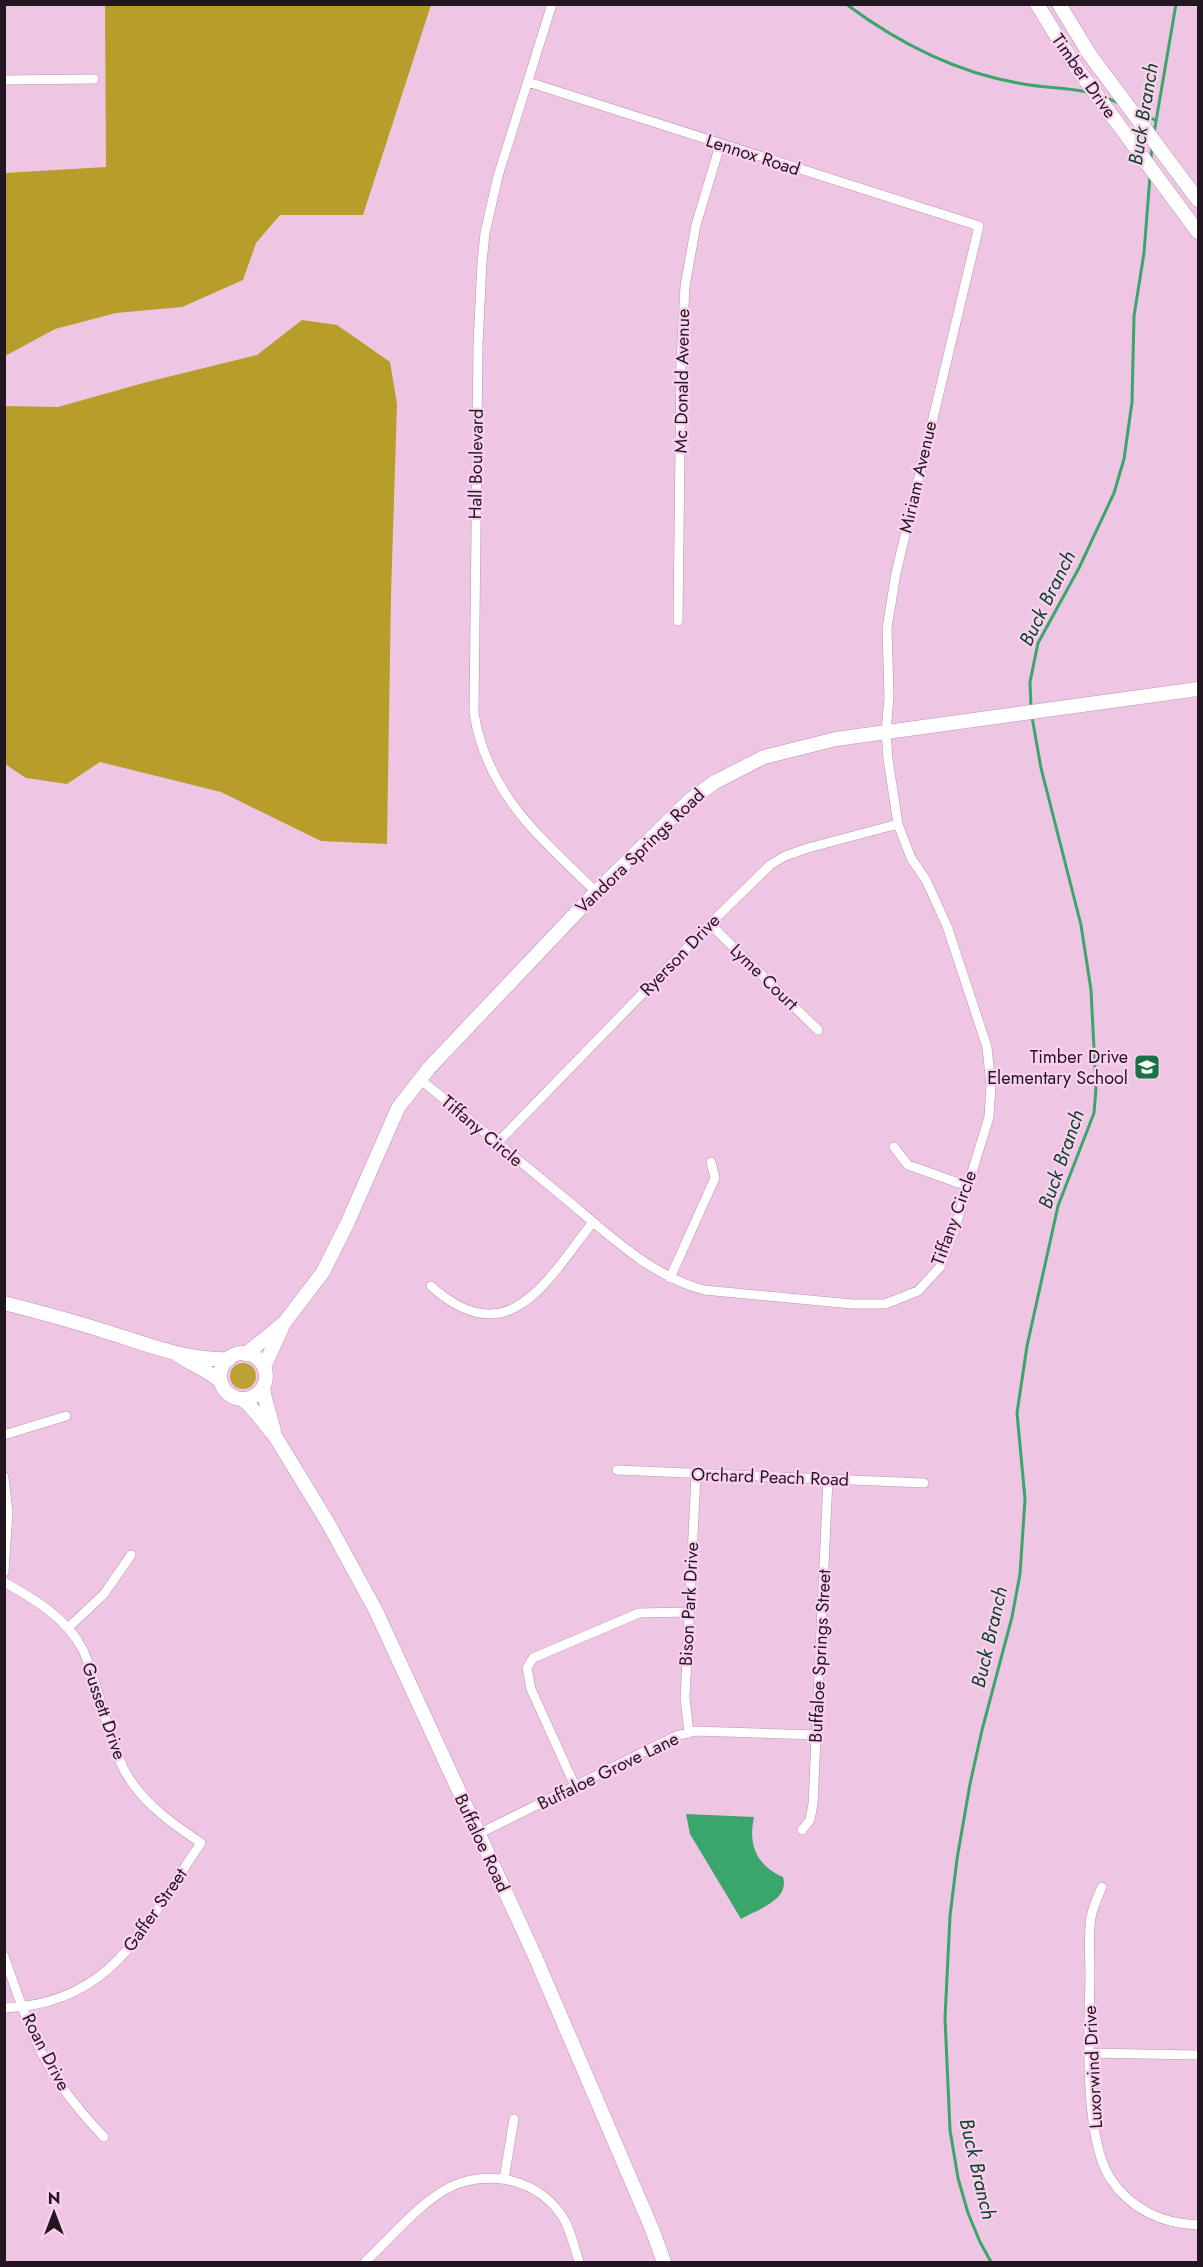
<svg xmlns="http://www.w3.org/2000/svg" width="1203" height="2267" font-family="Jost,sans-serif">
<style>
.green{fill:#baa233}
.forest{fill:#b79e2b}
.water{fill:#3ba66c}
.lines{fill:none;stroke-linecap:round;stroke-linejoin:round}
.stream{stroke:#3ba66c;stroke-width:3}
.street-casing{stroke:#bb94b1;stroke-width:10}
.secondary-casing{stroke:#bb94b1;stroke-width:15}
.street{stroke:#fff;stroke-width:9}
.secondary{stroke:#fff;stroke-width:14}
.labels{text-anchor:middle;stroke-width:4.5;stroke-linejoin:round;paint-order:stroke}
.street-label{font-size:18px;fill:#241620;stroke:#fbd1f0}
.poi-label{font-size:18px;fill:#241620;stroke:#fbd1f0;text-anchor:end}
.water-label{font-size:20px;font-style:italic;fill:#0b4528;stroke:#fbd1f0}
</style>
<rect width="100%" height="100%" fill="#eec5e2"/>
<!-- green -->
<path class="green" d="M230 1376a13 13 0 1 1 26 0a13 13 0 1 1-26 0Z"/>
<!-- forest -->
<path class="forest" d="M 105,5 L 431,5 L 363,215 L 280,215 L 256,243 L 243,280 L 182,307 L 116,313 L 55,329 L 5,356 L 5,173 L 106,167 Z
M 302,320 L 337,325 L 390,362 L 397,404 L 391,594 L 387,844 L 321,841 L 221,792 L 100,762 L 67,784 L 26,778 L 5,764 L 5,406 L 58,407 L 147,382 L 257,355 Z"/>
<!-- water -->
<path class="water" d="M 686,1814 L 754,1817 C 748,1845 756,1865 783,1877 C 790,1900 758,1909 741,1919 L 690,1834 Z"/>
<g class="lines">
<!-- stream -->
<path class="stream" d="M 846,4 C 897,42 955,72 1018,83 C 1041,88 1064,87 1087,92
M 1105,97 L 1118,103
M 1140,113 L 1155,120
M 1154,133 L 1176,4
M 1151,160 L 1152,146
M 1031,707 L 1030,682 L 1038,643 L 1079,568 L 1114,493 L 1124,459 L 1132,402 L 1134,316 L 1144,253 L 1150,176
M 991,2262 L 980,2242 L 968,2213 L 958,2178 L 950,2130 L 945,2018 L 950,1916 L 957,1859 L 970,1784 L 982,1730 L 1012,1617 L 1020,1574 L 1025,1499 L 1017,1413 L 1027,1346 L 1058,1206 L 1094,1113 L 1096,1088 L 1091,990 L 1081,925 L 1041,768 L 1032,717"/>
<defs>
<path id="street" d="M 552,4 L 498,176 L 485,233 L 482,262 L 478,344 L 474,713 C 487,794 540,837 596,892
M 4,80 L 94,79
M 678,621 L 681,362 L 685,286 L 696,225 L 720,145
M 710,924 L 818,1030
M 421,1080 C 469,1120 518,1160 567,1200 C 609,1235 651,1276 704,1290 L 852,1304 L 885,1304 L 918,1291 L 940,1267 L 954,1231 L 989,1117 L 991,1086 L 987,1047 L 947,926 L 926,880 L 911,858 L 898,824 L 888,759 L 886,732 L 889,697 L 887,628 L 896,573 L 979,226 L 528,82
M 497,1143 L 710,924 L 770,865 L 785,856 L 808,848 L 898,824
M 894,1147 L 908,1165 L 967,1186
M 670,1278 L 715,1178 L 711,1162
M 431,1286 C 509,1356 547,1280 593,1222
M 4,1435 L 66,1416
M 617,1470 L 924,1483
M 4,1477 L 8,1513 L 4,1572
M 4,1582 C 34,1599 67,1618 83,1650 C 93,1672 99,1697 106,1720 C 112,1739 117,1758 127,1775 C 145,1805 173,1824 201,1843 C 145,1923 116,2004 4,2008
M 68,1628 L 104,1594 L 131,1555
M 689,1733 L 685,1698 L 696,1475
M 575,1786 L 531,1689 L 527,1668 L 533,1658 L 639,1613 L 688,1612
M 802,1830 L 810,1820 L 813,1804 L 828,1479
M 478,1834 L 676,1736 L 695,1731 L 816,1735
M 1102,1887 C 1098,1896 1093,1907 1091,1917 C 1088,1935 1090,1957 1090,1976 C 1089,2027 1083,2135 1110,2178 C 1130,2209 1163,2224 1198,2225
M 4,1956 C 14,1984 23,2012 35,2039 C 51,2076 76,2108 104,2137
M 1089,2053 L 1198,2055
M 504,2179 L 514,2119
M 365,2262 C 389,2240 415,2208 443,2191 C 484,2166 543,2178 566,2223 C 572,2236 575,2249 579,2262"/>
<path id="secondary" d="M 1037,4 L 1075,66 L 1198,232
M 1059,4 L 1090,55 L 1198,200
M 4,1303 C 39,1312 74,1321 107,1332 C 147,1344 187,1361 229,1359
M220 1376a23 23 0 1 1 46 0a23 23 0 1 1-46 0Z
M 246,1354 L 284,1323 L 323,1272 L 347,1224 L 398,1108 L 429,1068 L 596,892 L 690,800 L 715,782 L 764,757 L 836,739 L 1198,689
M 178,1355 C 192,1365 209,1370 221,1382
M 264,1367 L 284,1323
M 263,1387 C 265,1405 272,1419 275,1436
M 242,1399 C 256,1409 263,1424 275,1436 L 328,1523 L 376,1611 L 534,1954 L 652,2229 L 664,2262"/>
</defs>
<!-- street casing -->
<use href="#street" class="street-casing"/>
<!-- secondary casing -->
<use href="#secondary" class="secondary-casing"/>
<!-- street -->
<use href="#street" class="street"/>
<!-- secondary -->
<use href="#secondary" class="secondary"/>
</g>
<!-- icons -->
<defs>
<symbol id="school-square" viewBox="-11 -11 22 22"><rect x="-9" y="-9" width="18" height="18" rx="4" fill="#197246" stroke="#fbd1f0"/><path d="M0-5L7-2L0 1L-7-2ZM-4 1L0 2.5L4 1V4Q0 6-4 4Z" fill="#fff"/></symbol>
</defs>
<g fill-rule="evenodd">
<use href="#school-square" x="1132" y="1052" width="30" height="30"/>
</g>
<g class="labels">
<!-- street labels -->
<g class="street-label">
<text transform="translate(1084 76) rotate(55)" y="6">Timber Drive</text>
<text transform="translate(753 155) rotate(18)" y="6">Lennox Road</text>
<text transform="translate(682 381) rotate(-89)" y="6">Mc Donald Avenue</text>
<text transform="translate(476 464) rotate(-89)" y="6">Hall Boulevard</text>
<text transform="translate(918 477) rotate(-77)" y="6">Miriam Avenue</text>
<text transform="translate(640 851) rotate(-44)" y="6">Vandora Springs Road</text>
<text transform="translate(680 955) rotate(-46)" y="6">Ryerson Drive</text>
<text transform="translate(764 977) rotate(44)" y="6">Lyme Court</text>
<text transform="translate(482 1131) rotate(40)" y="6">Tiffany Circle</text>
<text transform="translate(954 1218) rotate(-70)" y="6">Tiffany Circle</text>
<text transform="translate(770 1477) rotate(2)" y="6">Orchard Peach Road</text>
<text transform="translate(689 1604) rotate(-87)" y="6">Bison Park Drive</text>
<text transform="translate(820 1656) rotate(-87)" y="6">Buffaloe Springs Street</text>
<text transform="translate(104 1711) rotate(71)" y="6">Gussett Drive</text>
<text transform="translate(608 1771) rotate(-26)" y="6">Buffaloe Grove Lane</text>
<text transform="translate(482 1843) rotate(65)" y="6">Buffaloe Road</text>
<text transform="translate(155 1910) rotate(-55)" y="6">Gaffer Street</text>
<text transform="translate(46 2052) rotate(63)" y="6">Roan Drive</text>
<text transform="translate(1093 2067) rotate(-93)" y="6">Luxorwind Drive</text>
</g>
<!-- poi labels -->
<g class="poi-label">
<text x="1128" y="1063">Timber Drive<tspan x="1128" dy="21">Elementary School</tspan></text>
</g>
<!-- water labels -->
<g class="water-label">
<text transform="translate(1143 114) rotate(-81)" y="7">Buck Branch</text>
<text transform="translate(1047 598) rotate(-64)" y="7">Buck Branch</text>
<text transform="translate(1061 1159) rotate(-71)" y="7">Buck Branch</text>
<text transform="translate(989 1637) rotate(-77)" y="7">Buck Branch</text>
<text transform="translate(978 2169) rotate(77)" y="7">Buck Branch</text>
</g>
</g>
<!-- border -->
<rect width="1203" height="2267" fill="none" stroke="#241620" stroke-width="12"/>
<!-- north arrow -->
<g transform="translate(54 2213)" stroke="#fbd1f0" stroke-width="4.5" paint-order="stroke">
<path d="M0-4.5L10 22L0 15L-10 22Z" fill="#241620"/>
<text y="-9" font-size="16" font-weight="bold" text-anchor="middle" fill="#241620">N</text>
</g>
</svg>
